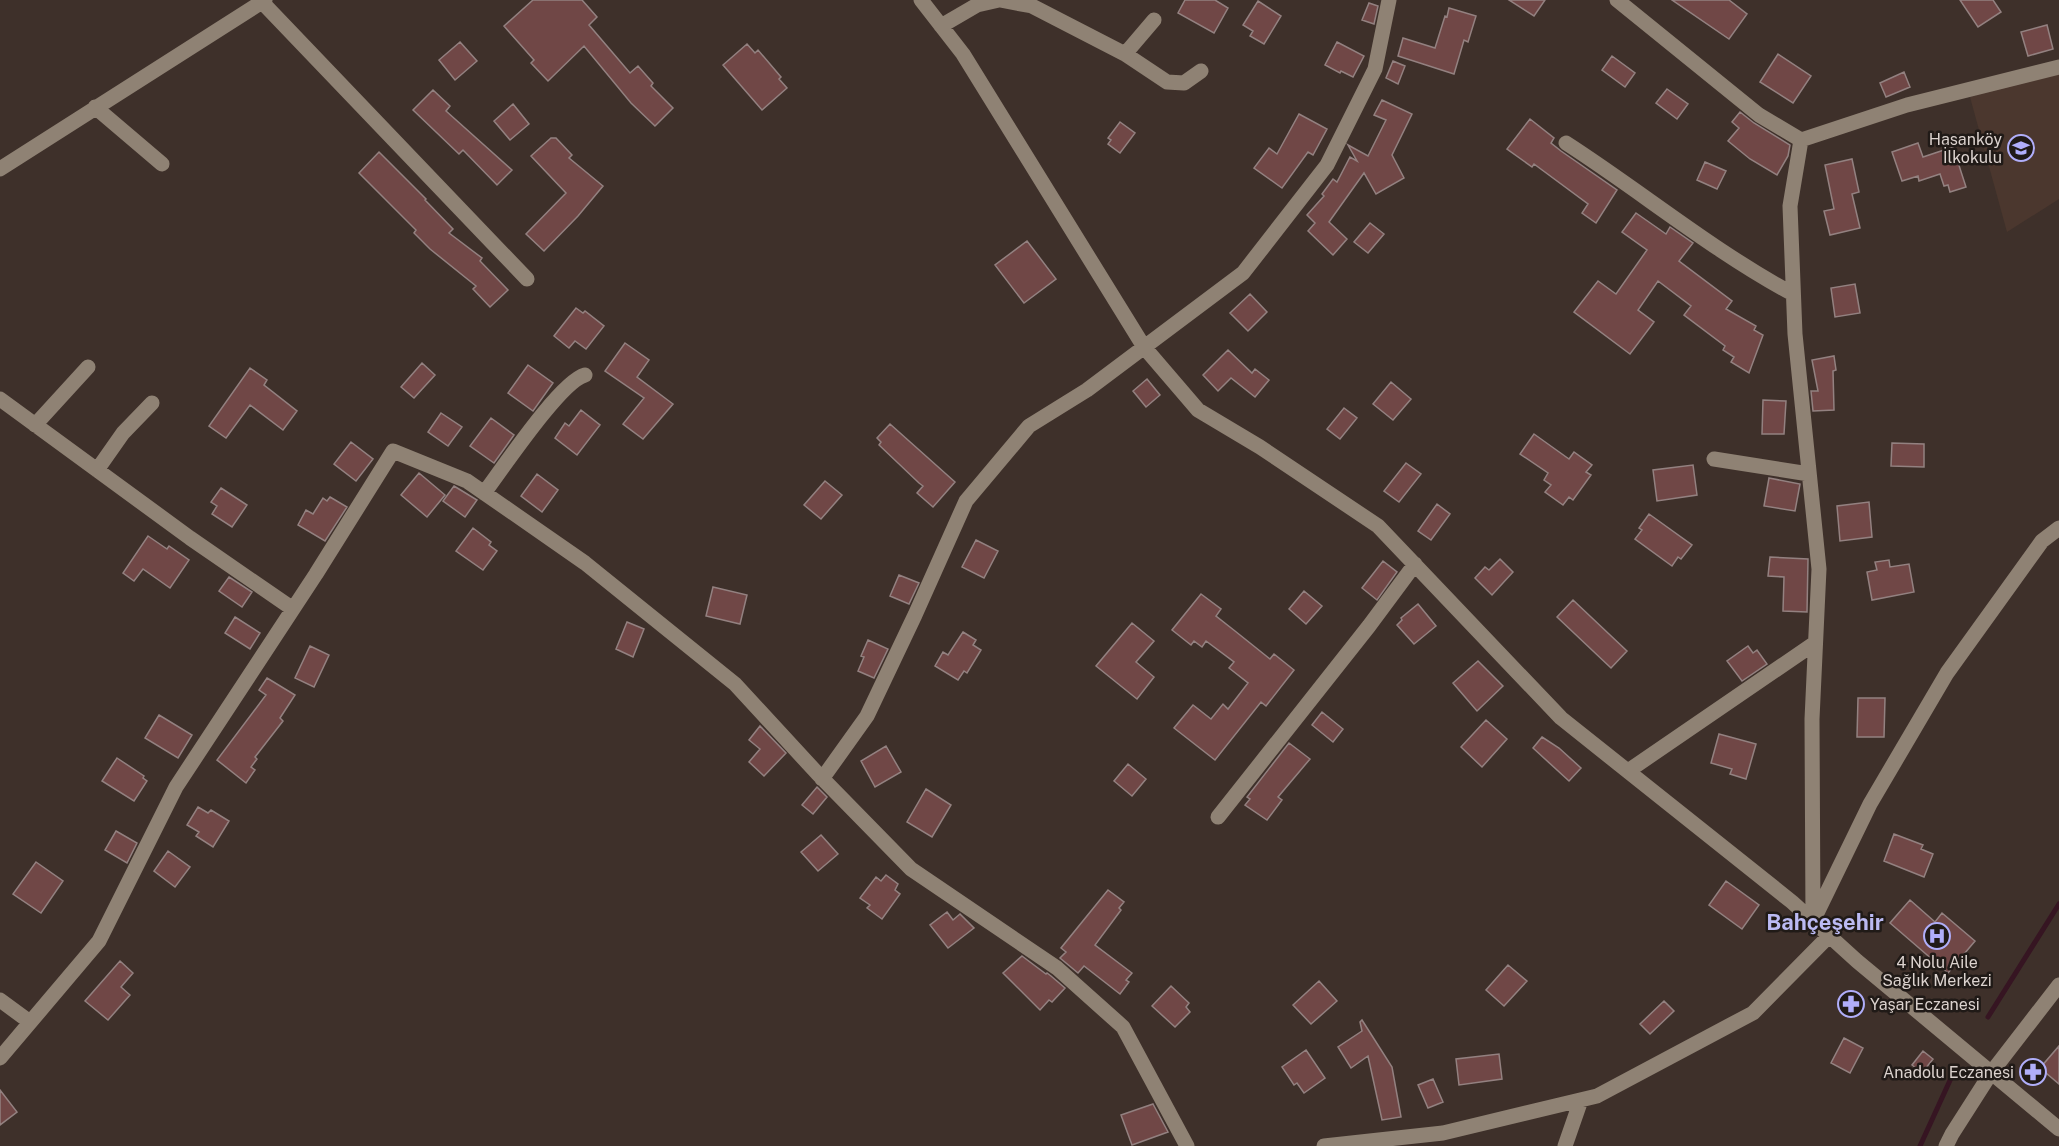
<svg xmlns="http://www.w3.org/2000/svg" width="2059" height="1146" font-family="'Public Sans',sans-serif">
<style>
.built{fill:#4b372e}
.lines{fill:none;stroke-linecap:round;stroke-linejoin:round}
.stream{stroke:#361522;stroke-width:5}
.building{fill:#704746;stroke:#938180;stroke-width:1.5}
.minor{stroke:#8f8274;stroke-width:15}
.labels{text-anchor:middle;stroke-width:5;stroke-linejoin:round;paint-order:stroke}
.poi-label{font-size:16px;fill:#dbd2ce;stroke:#201a17;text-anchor:end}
.district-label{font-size:22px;font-weight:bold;fill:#bbbaf3;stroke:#201a17}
</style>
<rect width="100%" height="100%" fill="#3e302a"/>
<!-- built -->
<path class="built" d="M 2059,70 L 2059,199 L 2007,232 L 1970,97 Z"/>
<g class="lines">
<!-- stream -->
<path class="stream" d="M 1988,1017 L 2059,904
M 1920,1146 L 1952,1076"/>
</g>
<!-- building -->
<path class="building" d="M 533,0 L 582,0 L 597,17 L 589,25 L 630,73 L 638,66 L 653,83 L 651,86 L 673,108 L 655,126 L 631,103 L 584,46 L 548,81 L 531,63 L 534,60 L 504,26 Z
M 1185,0 L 1215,0 L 1228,8 L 1214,33 L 1178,13 Z
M 1509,0 L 1545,0 L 1534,16 Z
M 1672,0 L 1729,0 L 1747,14 L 1729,39 Z
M 1960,0 L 1993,0 L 2001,12 L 1978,27 Z
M 1258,1 L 1281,16 L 1264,44 L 1250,36 L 1253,31 L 1243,25 Z
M 1369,3 L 1378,6 L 1374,24 L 1362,20 Z
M 1449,8 L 1476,16 L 1468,42 L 1464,40 L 1454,74 L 1398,56 L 1403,38 L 1435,48 L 1445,16 L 1447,17 Z
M 2047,25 L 2053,49 L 2028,56 L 2021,32 Z
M 460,42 L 477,61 L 455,80 L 439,60 Z
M 1337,42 L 1364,56 L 1353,77 L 1341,71 L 1340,73 L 1325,65 Z
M 747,44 L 755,53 L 758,50 L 781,77 L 779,79 L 787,88 L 762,110 L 723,65 Z
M 1778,54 L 1811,76 L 1793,103 L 1760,82 Z
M 1612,56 L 1635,73 L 1625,87 L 1602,70 Z
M 1393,61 L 1405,66 L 1398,84 L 1386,78 Z
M 1904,72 L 1910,87 L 1886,97 L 1880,83 Z
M 1667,89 L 1688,104 L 1677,119 L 1656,103 Z
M 433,90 L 450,106 L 446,111 L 512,170 L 497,185 L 463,150 L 459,154 L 413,110 Z
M 1382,100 L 1412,114 L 1392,155 L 1404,178 L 1376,194 L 1364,173 L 1329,222 L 1347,239 L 1333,255 L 1308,231 L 1315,223 L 1307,215 L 1324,196 L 1322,194 L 1333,179 L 1337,182 L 1350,157 L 1357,161 L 1348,145 L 1368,156 L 1386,120 L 1374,115 Z
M 513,104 L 529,124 L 510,140 L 494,121 Z
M 1740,112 L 1754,123 L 1790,145 L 1788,156 L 1777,175 L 1750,159 L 1728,141 L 1739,128 L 1732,122 Z
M 1299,114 L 1327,129 L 1313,155 L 1308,152 L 1282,188 L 1254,168 L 1269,148 L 1277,154 Z
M 1530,119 L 1554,138 L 1551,143 L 1561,151 L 1617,190 L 1596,223 L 1582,213 L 1588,204 L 1534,164 L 1532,167 L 1507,149 Z
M 1120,122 L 1135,133 L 1120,153 L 1108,144 L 1111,140 L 1108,138 Z
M 551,138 L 556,138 L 572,155 L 569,158 L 603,186 L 578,216 L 544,251 L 526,234 L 566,193 L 531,156 Z
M 1918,143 L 1923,157 L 1953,147 L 1966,187 L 1950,192 L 1948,185 L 1944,186 L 1940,174 L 1919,181 L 1918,176 L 1902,181 L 1892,152 Z
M 379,152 L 426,199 L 425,200 L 453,229 L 449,233 L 482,258 L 480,261 L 508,290 L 490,307 L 473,289 L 476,286 L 430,249 L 414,233 L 416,230 L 359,173 Z
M 1852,159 L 1859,192 L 1852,194 L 1860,228 L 1830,235 L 1824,211 L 1834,209 L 1825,165 Z
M 1705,162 L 1726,171 L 1717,189 L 1697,180 Z
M 1636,213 L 1666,234 L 1670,227 L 1693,243 L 1679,261 L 1732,301 L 1726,309 L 1756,326 L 1754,330 L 1763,335 L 1749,373 L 1731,362 L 1734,357 L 1723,350 L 1725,346 L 1684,315 L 1691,306 L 1658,281 L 1638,310 L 1654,322 L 1630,354 L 1574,312 L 1598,281 L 1616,294 L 1647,250 L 1622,232 Z
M 1370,223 L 1384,234 L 1368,253 L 1354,242 Z
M 1027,241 L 1056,279 L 1024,303 L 995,265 Z
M 1855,284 L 1860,313 L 1835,317 L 1831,288 Z
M 1250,294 L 1267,312 L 1248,331 L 1230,313 Z
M 576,308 L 583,313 L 585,311 L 604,326 L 586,349 L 575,341 L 569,348 L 554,336 Z
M 625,343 L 649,360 L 637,377 L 673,404 L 643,439 L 623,424 L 644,398 L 605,371 Z
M 1228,350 L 1252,373 L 1255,369 L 1269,380 L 1255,397 L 1231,378 L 1218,391 L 1203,375 Z
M 1834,356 L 1836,370 L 1833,371 L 1834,410 L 1813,411 L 1811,391 L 1818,391 L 1812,360 Z
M 422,363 L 435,375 L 414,398 L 401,387 Z
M 528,365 L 553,383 L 533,411 L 508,393 Z
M 250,368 L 267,380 L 264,385 L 297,411 L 283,430 L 250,405 L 226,438 L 209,426 Z
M 1147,379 L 1160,395 L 1146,407 L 1133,391 Z
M 1391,382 L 1411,399 L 1393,420 L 1373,404 Z
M 1763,400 L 1786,401 L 1784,434 L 1762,434 Z
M 1344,408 L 1357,418 L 1340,439 L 1327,429 Z
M 581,410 L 600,425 L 577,455 L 555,438 L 565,423 L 569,426 Z
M 441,413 L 462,427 L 448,446 L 428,432 Z
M 491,418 L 514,435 L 494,463 L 470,446 Z
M 890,424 L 955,482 L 933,507 L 917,493 L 923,486 L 919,483 L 879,445 L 881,442 L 877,438 Z
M 1534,434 L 1569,459 L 1574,452 L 1592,465 L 1586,472 L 1591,475 L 1573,500 L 1569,497 L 1563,505 L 1545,492 L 1551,485 L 1544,480 L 1548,473 L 1520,454 Z
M 351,442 L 373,459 L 356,481 L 334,464 Z
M 1892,443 L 1924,444 L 1924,467 L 1891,466 Z
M 1406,463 L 1421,474 L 1399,502 L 1384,491 Z
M 1693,465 L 1697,495 L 1657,501 L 1653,470 Z
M 419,473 L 445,495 L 427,517 L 401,495 Z
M 537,474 L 558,490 L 542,512 L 521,496 Z
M 1769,478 L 1800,484 L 1795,511 L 1764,506 Z
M 825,481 L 842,495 L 821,519 L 804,505 Z
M 454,486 L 477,500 L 465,517 L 443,501 Z
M 221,488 L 247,505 L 232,527 L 212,514 L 217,506 L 211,502 Z
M 330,497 L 347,507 L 325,541 L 298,525 L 306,510 L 313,514 L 323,498 L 327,501 Z
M 1869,502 L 1872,537 L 1840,541 L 1837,506 Z
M 1437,504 L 1450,514 L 1431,540 L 1418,531 Z
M 1649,514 L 1692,545 L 1681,559 L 1678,557 L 1672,566 L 1635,539 L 1642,530 L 1639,528 Z
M 473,528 L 491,542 L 489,545 L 497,551 L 483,570 L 456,551 Z
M 148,536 L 167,549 L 169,546 L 189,560 L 170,588 L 143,569 L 134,581 L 123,573 Z
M 976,540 L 998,551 L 984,578 L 962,567 Z
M 1770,557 L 1808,559 L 1807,612 L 1783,611 L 1784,577 L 1768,576 Z
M 1500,559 L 1513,572 L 1492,595 L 1475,578 L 1485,567 L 1489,570 Z
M 1889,560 L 1890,567 L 1909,564 L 1914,592 L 1872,600 L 1867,572 L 1877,570 L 1875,562 Z
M 1383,561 L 1397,572 L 1377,600 L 1362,588 Z
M 899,575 L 919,583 L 909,604 L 890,596 Z
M 229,577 L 252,592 L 242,607 L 219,591 Z
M 713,587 L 747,595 L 740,624 L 706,616 Z
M 1304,591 L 1322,606 L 1306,624 L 1289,609 Z
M 1201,594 L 1221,609 L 1216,616 L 1235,631 L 1270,659 L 1274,654 L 1294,670 L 1266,706 L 1261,702 L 1215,760 L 1174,728 L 1193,705 L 1211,719 L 1223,704 L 1228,709 L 1248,683 L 1229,668 L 1234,662 L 1206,641 L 1202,647 L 1194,641 L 1191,645 L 1172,630 Z
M 1573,600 L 1627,651 L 1611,668 L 1557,617 Z
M 1418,604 L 1436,626 L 1414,644 L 1397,625 L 1402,620 L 1401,618 Z
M 235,617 L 260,633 L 250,649 L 225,633 Z
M 627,622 L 644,629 L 633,657 L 616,649 Z
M 1132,623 L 1154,641 L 1136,662 L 1154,677 L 1137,699 L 1096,666 Z
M 963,632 L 976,640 L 973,645 L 981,650 L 967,673 L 964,671 L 958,680 L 935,666 L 943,652 L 948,655 Z
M 868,640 L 888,649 L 874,678 L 858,671 L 864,657 L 861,656 Z
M 310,646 L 329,655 L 314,687 L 295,678 Z
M 1748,646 L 1753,653 L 1757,650 L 1767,664 L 1742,681 L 1727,661 Z
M 1478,661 L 1503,686 L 1477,711 L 1453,683 Z
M 267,678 L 295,695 L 280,718 L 283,721 L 255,757 L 257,759 L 251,767 L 255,770 L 246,783 L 217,760 L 266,695 L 259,690 Z
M 1858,698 L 1885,698 L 1884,737 L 1857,737 Z
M 1322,712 L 1343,729 L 1333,742 L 1312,725 Z
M 159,715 L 192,735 L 178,758 L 145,738 Z
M 1486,720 L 1507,739 L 1482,767 L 1461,747 Z
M 760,726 L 786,753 L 764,776 L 749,762 L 760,749 L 749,740 Z
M 1719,734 L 1756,744 L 1746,779 L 1730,774 L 1732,769 L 1711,763 Z
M 1542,737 L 1559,748 L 1581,768 L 1569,781 L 1533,748 Z
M 1289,743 L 1310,759 L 1278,797 L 1282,800 L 1267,820 L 1245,805 L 1250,799 L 1247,797 Z
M 886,746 L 901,772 L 875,787 L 861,761 Z
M 117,758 L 144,776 L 143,778 L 147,781 L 134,801 L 102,781 Z
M 1128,764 L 1146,779 L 1132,796 L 1114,781 Z
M 817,787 L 827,797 L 813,814 L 802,805 Z
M 926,789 L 951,805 L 932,837 L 907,822 Z
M 198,807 L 208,813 L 211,810 L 229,821 L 213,847 L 196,836 L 199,832 L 187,825 Z
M 116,831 L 137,843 L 127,863 L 105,850 Z
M 1894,834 L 1923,845 L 1921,849 L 1933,854 L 1924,877 L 1884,861 Z
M 821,835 L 838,854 L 818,871 L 801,852 Z
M 168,851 L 190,867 L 175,887 L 154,871 Z
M 36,862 L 63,881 L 41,913 L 13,894 Z
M 886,875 L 898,884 L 895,890 L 900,894 L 882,919 L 867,908 L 870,905 L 860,898 L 876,877 L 881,881 Z
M 1726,881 L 1759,905 L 1742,929 L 1709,905 Z
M 1108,890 L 1124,902 L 1119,908 L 1121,910 L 1095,945 L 1132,973 L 1126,980 L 1129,982 L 1120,994 L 1084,966 L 1078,973 L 1060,958 L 1066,952 L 1061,948 Z
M 1910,900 L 1935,922 L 1942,913 L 1975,941 L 1948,973 L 1890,923 Z
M 947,912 L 953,920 L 960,914 L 974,928 L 948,948 L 930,925 Z
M 1022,956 L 1046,974 L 1047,973 L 1051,976 L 1065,988 L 1052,1002 L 1049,1000 L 1040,1010 L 1003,973 Z
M 120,961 L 133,973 L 121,987 L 130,995 L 108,1020 L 85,1001 Z
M 1508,965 L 1527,981 L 1504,1006 L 1486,990 Z
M 1319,981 L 1337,1001 L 1311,1024 L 1293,1005 Z
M 1171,986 L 1189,1003 L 1186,1007 L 1190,1012 L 1175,1027 L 1152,1006 Z
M 1664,1001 L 1674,1011 L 1650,1034 L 1640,1024 Z
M 1362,1020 L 1392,1067 L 1401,1117 L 1382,1120 L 1368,1056 L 1351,1068 L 1338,1047 L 1362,1031 L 1360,1022 Z
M 1844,1038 L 1863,1048 L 1850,1073 L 1831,1063 Z
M 2059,1046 L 2059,1084 L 2040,1068 Z
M 1306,1050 L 1325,1078 L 1304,1093 L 1297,1083 L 1294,1085 L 1282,1067 Z
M 1923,1051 L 1933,1059 L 1922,1073 L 1912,1065 Z
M 1499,1054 L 1502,1079 L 1459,1085 L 1456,1059 Z
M 1433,1079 L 1443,1102 L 1428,1108 L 1418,1085 Z
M 0,1090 L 17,1112 L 0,1125 Z
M 1153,1104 L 1168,1132 L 1132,1145 L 1121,1115 Z"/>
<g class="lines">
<!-- minor -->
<path class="minor" d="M 921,0 L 963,54 L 1144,347 L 1198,410 L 1260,447 L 1378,526 L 1561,718 L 1792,902 L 1857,961 L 2059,1129
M 1000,0 L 1032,6 L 1125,54 L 1167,82 L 1184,83 L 1201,71
M 1617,0 L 1759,115 L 1801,140
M 262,2 L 527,279
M 941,26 L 977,5 L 999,0
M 1125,54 L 1154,20
M 95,107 L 162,164
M 1566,143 C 1642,192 1713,251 1793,294
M 0,169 L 265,0
M 0,399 L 190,538 L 293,609
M 35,425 L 88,367
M 1714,459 L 1809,474
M 97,470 L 123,433 L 152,403
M 484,493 C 503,468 560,382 585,375
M 1628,771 L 1815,643
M 822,779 L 867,716 L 915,615 L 966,501 L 1029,426 L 1087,390 L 1243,273 L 1327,165 L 1375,69 L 1389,0
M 1218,817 L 1369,626 L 1415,564
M 1815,917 L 1870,804 L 1947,673 L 2042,541 L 2059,528
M 1813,921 L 1812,719 L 1819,569 L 1795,334 L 1790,206 L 1801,140 L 1907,105 L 2059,67
M 0,1000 L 30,1022
M 0,1058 L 99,941 L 176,787 L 316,574 L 393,451 L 467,481 L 585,563 L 735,684 L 817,773 L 911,869 L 1057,968 L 1123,1027 L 1187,1146
M 1324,1146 L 1443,1133 L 1597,1096 L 1753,1013 L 1829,936
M 1565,1146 L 1581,1100
M 1946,1146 L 1952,1134 L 1991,1073 L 2059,985"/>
</g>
<!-- icons -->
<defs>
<symbol id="school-ring" viewBox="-11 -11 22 22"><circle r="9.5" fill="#201a17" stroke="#b0aefa" stroke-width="1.5"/><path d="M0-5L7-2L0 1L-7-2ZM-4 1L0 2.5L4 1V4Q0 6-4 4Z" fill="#b0aefa"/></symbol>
<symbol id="hospital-ring" viewBox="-11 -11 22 22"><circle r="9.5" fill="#201a17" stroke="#b0aefa" stroke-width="1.5"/><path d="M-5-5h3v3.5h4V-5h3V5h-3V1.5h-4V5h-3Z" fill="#b0aefa"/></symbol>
<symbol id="pharmacy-ring" viewBox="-11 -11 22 22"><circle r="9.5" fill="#201a17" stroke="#b0aefa" stroke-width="1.5"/><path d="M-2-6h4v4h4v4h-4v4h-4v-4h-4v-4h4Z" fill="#b0aefa"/></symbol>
</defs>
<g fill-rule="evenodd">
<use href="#school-ring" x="2006" y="133" width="30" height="30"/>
<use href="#hospital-ring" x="1922" y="921" width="30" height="30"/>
<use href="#pharmacy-ring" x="1836" y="989" width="30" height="30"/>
<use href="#pharmacy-ring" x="2018" y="1057" width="30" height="30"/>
</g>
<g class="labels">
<!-- poi labels -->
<g class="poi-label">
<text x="2002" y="145">Hasanköy<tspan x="2002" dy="18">İlkokulu</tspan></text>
<text x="1937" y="968" text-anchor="middle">4 Nolu Aile<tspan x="1937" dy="18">Sağlık Merkezi</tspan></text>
<text x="1870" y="1010" text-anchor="start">Yaşar Eczanesi</text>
<text x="2014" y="1078">Anadolu Eczanesi</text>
</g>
<!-- district labels -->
<g class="district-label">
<text x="1825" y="930">Bahçeşehir</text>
</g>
</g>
</svg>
